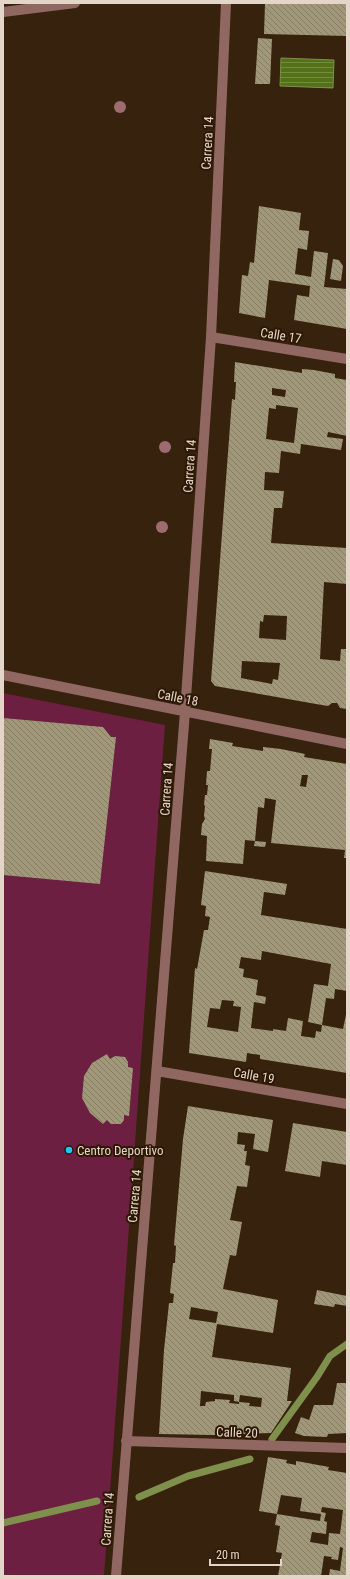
<svg xmlns="http://www.w3.org/2000/svg" width="350" height="1579" font-family="'Roboto Condensed',sans-serif">
<style>
.pitch{fill:#6c1f40}
.water{fill:url(#water-rules);stroke:#7e904c}
.lines{fill:none;stroke-linecap:round;stroke-linejoin:round}
.stream{stroke:#7e904c;stroke-width:7}
.building{fill:url(#building-back-hatch);fill-rule:evenodd}
.minor{stroke:#916861;stroke-width:10}
.tree{fill:#9e6c70}
.poi-dot{fill:#18cafc;stroke:#2d1804;stroke-width:1.5}
.labels{text-anchor:middle;stroke-width:4;stroke-linejoin:round;paint-order:stroke}
.street-label{font-size:13px;fill:#e4d5c9;stroke:#2d1804}
.poi-label{font-size:13px;fill:#e4d5c9;stroke:#2d1804;text-anchor:start}
</style>
<defs>
<pattern id="water-rules" width="6" height="5" patternUnits="userSpaceOnUse"><rect width="6" height="5" fill="#537217"/><path d="M0 2.5h6" fill="none" stroke="#748c42"/></pattern>
<pattern id="building-back-hatch" width="6" height="6" patternUnits="userSpaceOnUse"><rect width="6" height="6" fill="#a09878"/><path d="M-1 5l2 2M0 0l6 6M5-1l2 2" fill="none" stroke="#847e66"/></pattern>
</defs>
<rect width="100%" height="100%" fill="#37220d"/>
<!-- pitch -->
<path class="pitch" d="M 3,693 L 165,725 L 104,1576 L 3,1576 Z"/>
<!-- water -->
<path class="water" d="M 281,58 L 334,60 L 333,88 L 280,86 Z"/>
<g class="lines">
<!-- stream -->
<path class="stream" d="M 272,1439 L 317,1377 L 330,1356 L 347,1344
M 139,1497 L 188,1476 L 250,1459
M 3,1523 L 97,1501"/>
</g>
<!-- building -->
<path class="building" d="M 265,3 L 347,3 L 347,36 L 264,34 Z
M 258,38 L 272,39 L 270,84 L 255,84 Z
M 259,206 L 301,213 L 299,230 L 309,231 L 307,250 L 298,248 L 295,274 L 311,277 L 314,251 L 328,253 L 324,287 L 347,289 L 347,329 L 294,320 L 297,295 L 309,297 L 310,286 L 269,280 L 265,318 L 239,313 L 242,275 L 248,276 L 250,262 L 254,263 Z
M 333,259 L 339,260 L 343,266 L 341,281 L 330,279 Z
M 235,362 L 302,373 L 302,369 L 314,370 L 335,374 L 335,378 L 347,380 L 347,436 L 328,432 L 327,437 L 343,439 L 341,450 L 301,444 L 300,454 L 281,451 L 279,473 L 265,472 L 264,490 L 284,491 L 282,508 L 274,508 L 271,543 L 347,548 L 347,584 L 324,582 L 320,659 L 340,661 L 341,649 L 347,649 L 347,709 L 340,708 L 337,703 L 332,703 L 328,706 L 316,704 L 215,686 L 211,681 L 232,399 L 235,400 L 236,382 L 234,382 ZM 272,388 L 286,390 L 285,397 L 272,395 ZM 276,405 L 298,408 L 294,443 L 266,439 L 269,408 L 276,409 ZM 264,615 L 287,616 L 286,640 L 259,638 L 260,621 L 263,622 ZM 242,661 L 280,663 L 278,680 L 273,679 L 272,684 L 241,678 Z
M 3,718 L 103,727 L 111,737 L 116,737 L 100,884 L 3,875 Z
M 210,739 L 233,743 L 232,746 L 263,751 L 263,747 L 281,749 L 305,754 L 304,757 L 347,764 L 347,858 L 344,858 L 345,850 L 271,843 L 276,800 L 265,798 L 264,808 L 258,807 L 255,841 L 245,840 L 243,864 L 206,861 L 207,836 L 201,835 L 202,824 L 205,819 L 204,816 L 205,806 L 204,805 L 205,795 L 207,795 L 208,785 L 206,785 L 207,771 L 210,771 L 212,749 L 209,749 ZM 302,775 L 308,775 L 306,787 L 300,786 Z
M 255,841 L 266,842 L 265,847 L 254,846 Z
M 205,871 L 287,884 L 285,895 L 264,892 L 261,915 L 347,929 L 347,991 L 335,989 L 334,999 L 326,998 L 322,1025 L 308,1022 L 314,984 L 328,986 L 331,964 L 262,951 L 261,960 L 241,957 L 239,968 L 244,969 L 243,977 L 258,980 L 256,995 L 266,997 L 265,1004 L 254,1002 L 251,1028 L 273,1031 L 273,1029 L 286,1031 L 288,1018 L 303,1021 L 301,1036 L 315,1038 L 316,1031 L 321,1032 L 322,1025 L 343,1029 L 347,1010 L 347,1073 L 260,1059 L 260,1055 L 247,1053 L 246,1062 L 189,1053 L 195,968 L 197,969 L 204,930 L 208,930 L 210,917 L 205,916 L 206,906 L 201,905 ZM 222,1000 L 234,1001 L 233,1006 L 241,1007 L 238,1032 L 207,1027 L 210,1008 L 220,1009 Z
M 107,1054 L 110,1059 L 115,1056 L 125,1057 L 128,1062 L 128,1067 L 133,1068 L 129,1116 L 124,1115 L 124,1120 L 121,1124 L 111,1124 L 107,1120 L 103,1124 L 90,1113 L 82,1098 L 84,1076 L 92,1063 Z
M 188,1106 L 273,1120 L 268,1152 L 253,1149 L 255,1134 L 238,1132 L 237,1144 L 245,1145 L 244,1151 L 247,1151 L 245,1165 L 250,1166 L 247,1187 L 237,1186 L 230,1220 L 242,1222 L 236,1256 L 230,1255 L 223,1289 L 278,1300 L 273,1333 L 217,1324 L 212,1357 L 291,1368 L 287,1401 L 292,1401 L 271,1433 L 212,1435 L 159,1434 L 164,1350 L 169,1303 L 173,1303 L 174,1294 L 170,1293 L 173,1263 L 175,1263 L 176,1246 L 174,1245 L 183,1139 ZM 191,1307 L 218,1312 L 216,1323 L 189,1319 ZM 201,1391 L 234,1395 L 234,1401 L 239,1402 L 240,1395 L 262,1398 L 261,1407 L 249,1406 L 250,1403 L 239,1402 L 239,1404 L 229,1403 L 230,1400 L 215,1399 L 215,1401 L 206,1402 L 205,1406 L 200,1406 Z
M 293,1123 L 347,1132 L 347,1165 L 322,1161 L 320,1177 L 285,1171 Z
M 317,1290 L 347,1296 L 347,1306 L 335,1304 L 334,1307 L 314,1304 Z
M 337,1383 L 347,1383 L 347,1433 L 328,1434 L 327,1437 L 304,1436 L 295,1433 L 301,1417 L 309,1420 L 314,1405 L 333,1405 Z
M 268,1457 L 287,1460 L 286,1463 L 296,1465 L 296,1461 L 302,1462 L 329,1467 L 328,1470 L 347,1473 L 347,1576 L 329,1576 L 330,1569 L 340,1571 L 343,1548 L 340,1547 L 338,1560 L 331,1559 L 332,1557 L 324,1556 L 321,1576 L 278,1576 L 282,1553 L 276,1552 L 280,1526 L 275,1525 L 277,1514 L 320,1521 L 321,1514 L 300,1511 L 302,1498 L 281,1495 L 277,1514 L 259,1511 ZM 322,1507 L 343,1510 L 340,1534 L 329,1533 L 328,1545 L 310,1542 L 312,1532 L 326,1534 L 327,1522 L 324,1521 L 326,1513 L 321,1512 Z"/>
<g class="lines">
<!-- minor -->
<path class="minor" d="M 3,12 L 75,3
M 211,337 L 347,359
M 3,675 L 347,744
M 157,1071 L 347,1104
M 126,1441 L 347,1448
M 116,1576 L 185,712 L 211,337 L 226,3"/>
</g>
<!-- trees -->
<g class="tree">
<circle cx="120" cy="107" r="6"/>
<circle cx="165" cy="447" r="6"/>
<circle cx="162" cy="527" r="6"/>
</g>
<!-- markers -->
<circle class="poi-dot" cx="69" cy="1150" r="4"/>
<g class="labels">
<!-- street labels -->
<g class="street-label">
<text transform="translate(207 143) rotate(-87)" y="5">Carrera 14</text>
<text transform="translate(281 335) rotate(9)" y="5">Calle 17</text>
<text transform="translate(189 466) rotate(-86)" y="5">Carrera 14</text>
<text transform="translate(178 697) rotate(11)" y="5">Calle 18</text>
<text transform="translate(166 789) rotate(-86)" y="5">Carrera 14</text>
<text transform="translate(254 1075) rotate(10)" y="5">Calle 19</text>
<text transform="translate(134 1196) rotate(-85)" y="5">Carrera 14</text>
<text transform="translate(237 1432) rotate(2)" y="5">Calle 20</text>
<text transform="translate(107 1519) rotate(-86)" y="5">Carrera 14</text>
</g>
<!-- poi labels -->
<g class="poi-label">
<text x="77" y="1155">Centro Deportivo</text>
</g>
</g>
<!-- border -->
<rect width="350" height="1579" fill="none" stroke="#e4d5c9" stroke-width="8"/>
<!-- scale -->
<path d="M210 1559v6h71v-6" fill="none" stroke="#e4d5c9" stroke-width="2"/>
<text x="216" y="1559" font-size="12" fill="#e4d5c9" stroke="#2d1804" stroke-width="3" paint-order="stroke">20 m</text>
</svg>
